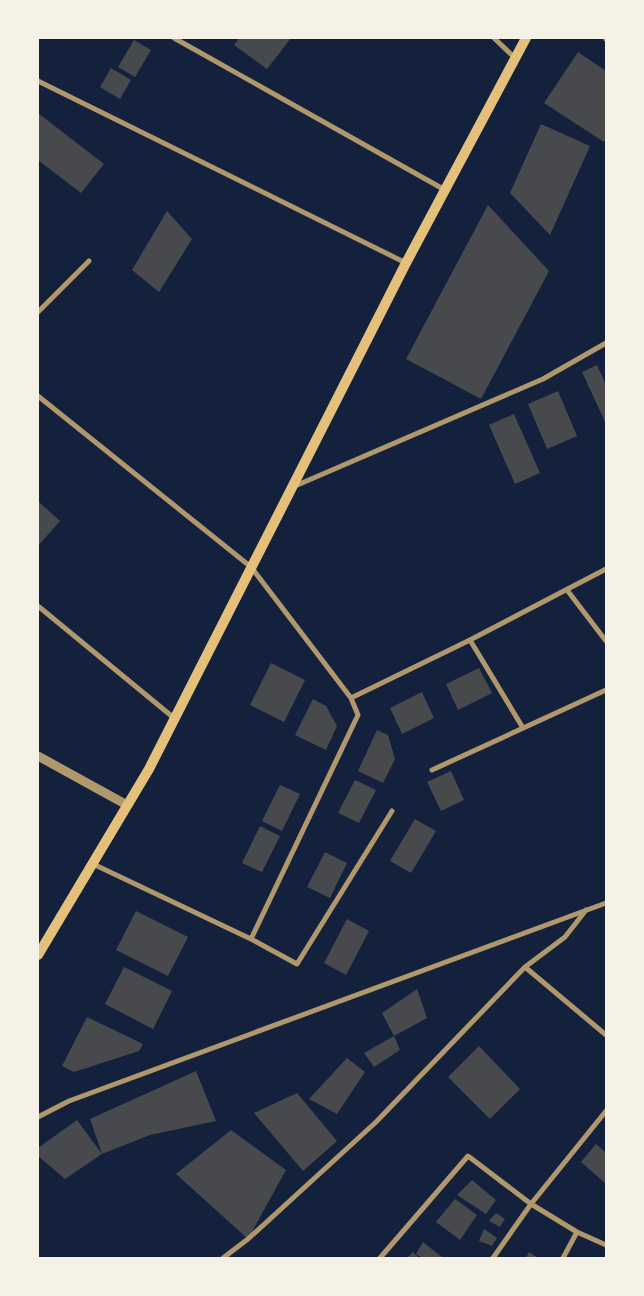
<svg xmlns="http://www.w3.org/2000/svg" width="644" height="1296" font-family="Literata,serif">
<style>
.building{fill:#48494c}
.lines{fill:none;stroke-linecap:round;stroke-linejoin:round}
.minor{stroke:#b1986c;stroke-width:5}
.tertiary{stroke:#b1986c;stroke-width:9}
.secondary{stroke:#e5c07b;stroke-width:10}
</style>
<rect width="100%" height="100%" fill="#14213d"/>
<!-- building -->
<path class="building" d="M 239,38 L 291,38 L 267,69 L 234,45 Z
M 134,40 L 151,50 L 135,77 L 118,67 Z
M 578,52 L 606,71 L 606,138 L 604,142 L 544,103 Z
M 111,68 L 131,80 L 120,99 L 100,87 Z
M 38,113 L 104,164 L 81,193 L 38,160 Z
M 541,124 L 590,146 L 550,235 L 510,193 Z
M 488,205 L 549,271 L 481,399 L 406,359 Z
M 167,211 L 192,239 L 159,292 L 132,270 Z
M 597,365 L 606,385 L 606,424 L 582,372 Z
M 558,391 L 577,436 L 547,449 L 528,404 Z
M 514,414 L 540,473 L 515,484 L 489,425 Z
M 39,502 L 60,521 L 38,546 L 38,503 Z
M 271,663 L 305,680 L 284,722 L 250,705 Z
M 479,668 L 492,693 L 458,710 L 446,684 Z
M 422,692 L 434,718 L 402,734 L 390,708 Z
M 313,699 L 326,706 L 337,726 L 326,750 L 295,735 Z
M 377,730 L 388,735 L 395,759 L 383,783 L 358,771 Z
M 451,771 L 464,800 L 441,811 L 427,782 Z
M 355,780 L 376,790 L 359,823 L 338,813 Z
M 280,785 L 300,794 L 282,831 L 262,821 Z
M 415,819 L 436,831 L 411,873 L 390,861 Z
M 260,826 L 280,836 L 262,872 L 242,863 Z
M 325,852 L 347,863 L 330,898 L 307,887 Z
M 136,911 L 188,937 L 168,976 L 116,950 Z
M 347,919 L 369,931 L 346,975 L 324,963 Z
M 124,967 L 172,991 L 153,1029 L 105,1004 Z
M 417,989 L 427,1018 L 394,1036 L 382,1013 Z
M 87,1017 L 143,1044 L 139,1051 L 74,1072 L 62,1066 Z
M 394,1036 L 400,1050 L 374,1067 L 364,1053 Z
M 479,1046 L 520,1089 L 490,1119 L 448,1077 Z
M 347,1058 L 365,1072 L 337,1114 L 309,1099 Z
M 196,1071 L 216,1121 L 150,1135 L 102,1154 L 65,1179 L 38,1156 L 38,1148 L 77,1120 L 102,1154 L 90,1119 Z
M 297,1093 L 337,1141 L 303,1171 L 254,1113 Z
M 231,1130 L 286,1170 L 248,1239 L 176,1174 Z
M 596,1144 L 606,1153 L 606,1184 L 581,1162 Z
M 472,1180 L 496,1200 L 486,1214 L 457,1195 Z
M 455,1199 L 477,1215 L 460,1240 L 436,1222 Z
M 496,1213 L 505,1219 L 500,1227 L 489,1221 Z
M 484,1229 L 497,1238 L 492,1246 L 479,1241 Z
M 423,1242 L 443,1258 L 422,1258 L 416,1254 Z
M 413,1252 L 419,1258 L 407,1258 Z
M 529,1252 L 538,1258 L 526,1258 Z"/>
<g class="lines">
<!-- minor -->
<path class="minor" d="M 174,38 L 445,190
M 494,38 L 515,58
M 606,38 L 606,39
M 38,81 L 406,263
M 38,312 L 89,261
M 38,396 L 251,567 L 351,698 L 470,640 L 606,569
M 295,486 L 543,379 L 606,343
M 567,590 L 606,641
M 38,606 L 174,718
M 470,640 L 523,728
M 432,770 L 606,690
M 93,864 L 251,939 L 358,715 L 351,698
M 251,939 L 297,964 L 392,811
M 525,967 L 606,1035
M 38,1117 L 69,1101 L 606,903
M 577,1232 L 531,1204 L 606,1111
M 223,1258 L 248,1239 L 376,1122 L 525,967 L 565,937 L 586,910
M 380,1258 L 468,1156 L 531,1204 L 493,1258
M 563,1258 L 577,1232 L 606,1245"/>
<!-- tertiary -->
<path class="tertiary" d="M 38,756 L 127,805"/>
<!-- secondary -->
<path class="secondary" d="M 38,955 L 149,769 L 406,263 L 526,38"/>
</g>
<!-- border -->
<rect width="644" height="1296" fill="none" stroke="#f6f1e7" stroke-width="78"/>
</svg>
